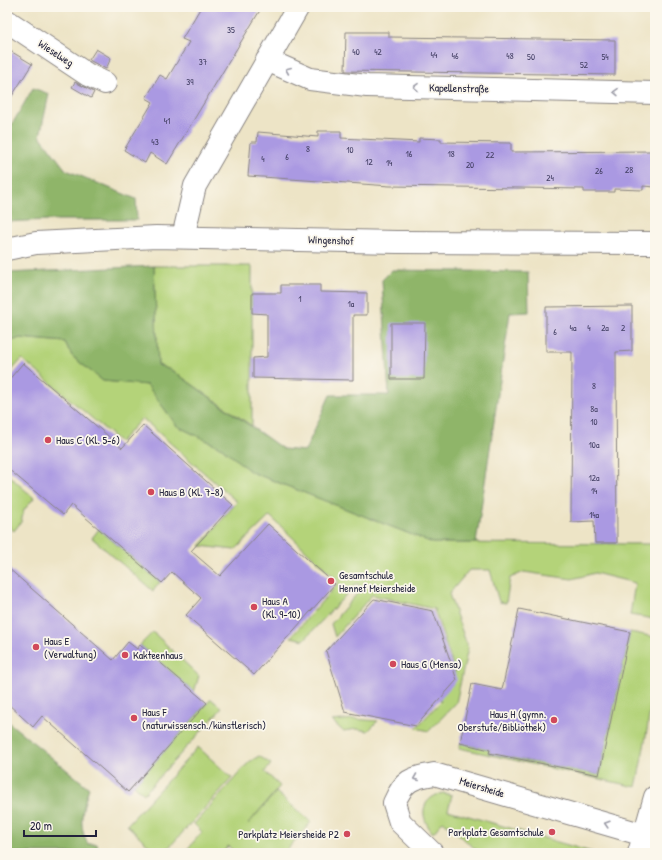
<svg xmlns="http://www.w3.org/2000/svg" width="662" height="860" font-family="'Patrick Hand',sans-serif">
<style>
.green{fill:#b4d379;stroke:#6b7a5a}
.forest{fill:#8fb569;stroke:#586c52}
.building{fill:#aa99e2}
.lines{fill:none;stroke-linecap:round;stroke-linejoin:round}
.minor-casing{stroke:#888380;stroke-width:24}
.secondary-casing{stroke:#888380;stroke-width:24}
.minor{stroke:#fff;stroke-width:22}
.secondary{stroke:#fff;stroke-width:22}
.oneway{stroke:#9c9ca7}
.poi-dot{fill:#d1495b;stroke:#fbf7ec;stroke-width:1.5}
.labels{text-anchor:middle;stroke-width:3.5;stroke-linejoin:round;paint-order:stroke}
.number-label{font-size:9px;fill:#444065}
.street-label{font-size:11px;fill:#22223b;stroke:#fbf7ec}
.poi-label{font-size:11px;fill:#22223b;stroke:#fbf7ec;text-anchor:start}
</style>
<rect width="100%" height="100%" fill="#fbf7ec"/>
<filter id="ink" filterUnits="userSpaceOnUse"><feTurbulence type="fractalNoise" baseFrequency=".025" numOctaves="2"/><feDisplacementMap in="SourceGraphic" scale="8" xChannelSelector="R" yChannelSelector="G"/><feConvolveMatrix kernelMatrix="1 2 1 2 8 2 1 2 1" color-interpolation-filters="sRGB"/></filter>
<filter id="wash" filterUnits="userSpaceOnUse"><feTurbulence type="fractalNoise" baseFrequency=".012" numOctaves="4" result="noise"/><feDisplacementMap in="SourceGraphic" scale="16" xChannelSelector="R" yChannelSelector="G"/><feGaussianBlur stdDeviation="0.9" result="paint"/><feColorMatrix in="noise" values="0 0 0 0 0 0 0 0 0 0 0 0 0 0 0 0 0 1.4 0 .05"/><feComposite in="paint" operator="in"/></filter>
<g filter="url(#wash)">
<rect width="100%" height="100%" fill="#ede4c6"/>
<!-- green -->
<path class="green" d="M 154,266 L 252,266 L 252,426 L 173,371 L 158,365 Z
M 20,338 L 65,342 L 72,356 L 103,381 L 147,385 L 177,426 L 222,448 L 251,472 L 433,543 L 655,544 L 655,619 L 630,615 L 635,583 L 595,573 L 572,579 L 524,572 L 510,578 L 506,603 L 499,602 L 490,570 L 469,570 L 449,594 L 468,648 L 456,703 L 429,731 L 416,728 L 441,701 L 437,695 L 455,672 L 434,609 L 372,595 L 335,637 L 331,624 L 361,589 L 357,583 L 304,640 L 291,637 L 339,582 L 270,516 L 235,550 L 200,546 L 237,502 L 142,418 L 120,442 L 22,359 L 7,376 L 7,343 Z
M 7,474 L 34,498 L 24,510 L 21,522 L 14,531 L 7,525 Z
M 99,529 L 160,582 L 153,591 L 92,538 Z
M 153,632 L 199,676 L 194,692 L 140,645 Z
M 630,632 L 655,637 C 655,691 647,735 636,787 L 459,748 L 461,743 L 490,750 L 489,753 L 599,775 Z
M 211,699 L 222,708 L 144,794 L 134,785 Z
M 354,719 L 378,721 L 368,731 L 357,729 L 343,731 L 332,721 Z
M 198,747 L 232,778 L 164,853 L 157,853 L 127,825 Z
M 259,756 L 271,764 L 265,772 L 280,786 L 248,824 L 276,792 L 311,822 L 284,853 L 236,853 L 228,846 L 222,853 L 184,853 L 202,832 L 194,824 L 249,762 Z
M 443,793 L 452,795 L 448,810 L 595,853 L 480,853 L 443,821 L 433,833 C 419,817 420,798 443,793 Z"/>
<!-- forest -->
<path class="forest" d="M 33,88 L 49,94 L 40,136 L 66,170 L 136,199 L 137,220 L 48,220 L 7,222 L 7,133 Z
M 154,266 L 158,365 L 173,371 L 283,449 L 305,451 L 330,395 L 389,395 L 382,280 L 392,270 L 528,272 L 529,312 L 510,313 L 476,543 L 433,543 L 251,472 L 222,448 L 177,426 L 147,385 L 103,381 L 72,356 L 65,342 L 20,338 L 7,343 L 7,273 Z
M 7,721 L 89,788 C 83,807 77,825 88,844 L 97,844 L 99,853 L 7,853 Z"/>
<g id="blocks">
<!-- building -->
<path class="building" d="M 201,7 L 262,7 L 167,164 L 150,153 L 145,163 L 124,150 L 153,102 L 146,98 L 160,75 L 167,79 L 189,42 L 182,39 Z
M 346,32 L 389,32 L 389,37 L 615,40 L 615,75 L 345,71 Z
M 7,49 L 32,64 L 7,104 Z
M 96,49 L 111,58 L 106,69 L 89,60 Z
M 75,82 L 94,92 L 91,98 L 72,87 Z
M 318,131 L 341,131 L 341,138 L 419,142 L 419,138 L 441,139 L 441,142 L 511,143 L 511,152 L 655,151 L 655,187 L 643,186 L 643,190 L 614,189 L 614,192 L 584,192 L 584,189 L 390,186 L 248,176 L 251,142 L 257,142 L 258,132 L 318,137 Z
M 281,285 L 320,285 L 320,292 L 367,293 L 367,315 L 353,315 L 353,380 L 253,378 L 253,358 L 267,357 L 267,314 L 252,313 L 252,293 L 281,293 Z
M 632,306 L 632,351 L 616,352 L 617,543 L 595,543 L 594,521 L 571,522 L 572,352 L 546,352 L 546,307 Z
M 391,323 L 425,323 L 424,379 L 391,379 Z
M 23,363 L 122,448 L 143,425 L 233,505 L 191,551 L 220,576 L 268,524 L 335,584 L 254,675 L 186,615 L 201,598 L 172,572 L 162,583 L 71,505 L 63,515 L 7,468 L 7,382 Z
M 7,567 L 113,660 L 128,642 L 137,649 L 140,645 L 207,703 L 128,792 L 42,716 L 33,727 L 7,703 Z
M 374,599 L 433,611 L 457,680 L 416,726 L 345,712 L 326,651 Z
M 519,609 L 630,632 L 599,775 L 489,753 L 490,750 L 460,743 L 472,684 L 502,690 Z"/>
</g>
</g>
<g filter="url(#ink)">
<use href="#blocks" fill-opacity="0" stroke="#888380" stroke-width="1"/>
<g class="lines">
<defs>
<path id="minor" d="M 7,21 L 88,75 L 105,83
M 267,60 L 310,79 L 367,86 L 655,93
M 183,237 L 195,186 L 298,7
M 432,853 L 400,822 L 394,803 C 404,780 411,778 434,774 L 644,835
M 639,853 L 655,797"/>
<path id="secondary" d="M 7,249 L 36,243 L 156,237 L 397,242 L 655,243"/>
</defs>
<!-- minor casing -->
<use href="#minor" class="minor-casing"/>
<!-- secondary casing -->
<use href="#secondary" class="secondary-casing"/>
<!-- minor -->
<use href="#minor" class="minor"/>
<!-- secondary -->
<use href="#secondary" class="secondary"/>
</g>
<!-- one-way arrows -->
<defs><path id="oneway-chevron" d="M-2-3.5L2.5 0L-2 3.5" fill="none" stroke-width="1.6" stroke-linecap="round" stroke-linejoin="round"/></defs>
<g class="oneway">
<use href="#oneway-chevron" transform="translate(288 70) rotate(-157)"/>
<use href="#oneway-chevron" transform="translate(416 87) rotate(-179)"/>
<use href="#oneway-chevron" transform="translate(616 92) rotate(-179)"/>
<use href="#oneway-chevron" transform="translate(416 778) rotate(158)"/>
<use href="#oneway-chevron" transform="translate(607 824) rotate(-163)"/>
</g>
</g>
<!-- markers -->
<g class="poi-dot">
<circle cx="48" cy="440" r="4"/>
<circle cx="151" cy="492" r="4"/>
<circle cx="331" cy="581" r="4"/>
<circle cx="254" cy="607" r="4"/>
<circle cx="36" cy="647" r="4"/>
<circle cx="125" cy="655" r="4"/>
<circle cx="393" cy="664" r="4"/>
<circle cx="134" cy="718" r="4"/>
<circle cx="554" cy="720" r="4"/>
<circle cx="552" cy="832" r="4"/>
<circle cx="347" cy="834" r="4"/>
</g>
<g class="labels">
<!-- number labels -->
<g class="number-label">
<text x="231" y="33">35</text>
<text x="356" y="55">40</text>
<text x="378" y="55">42</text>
<text x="434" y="58">44</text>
<text x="455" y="59">46</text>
<text x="510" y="59">48</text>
<text x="531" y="60">50</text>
<text x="605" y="60">54</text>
<text x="203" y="65">37</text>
<text x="584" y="68">52</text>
<text x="190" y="85">39</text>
<text x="167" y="124">41</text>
<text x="155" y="145">43</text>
<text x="308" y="152">8</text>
<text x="350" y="153">10</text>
<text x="409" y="157">16</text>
<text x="451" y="157">18</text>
<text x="490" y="158">22</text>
<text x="287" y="160">6</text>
<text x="263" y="162">4</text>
<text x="369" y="165">12</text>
<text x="389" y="166">14</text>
<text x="470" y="168">20</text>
<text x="629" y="173">28</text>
<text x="599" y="174">26</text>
<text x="550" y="181">24</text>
<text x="300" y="302">1</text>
<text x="351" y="307">1a</text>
<text x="573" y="331">4a</text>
<text x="589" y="331">4</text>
<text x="605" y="331">2a</text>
<text x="623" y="331">2</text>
<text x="555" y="335">6</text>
<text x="594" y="389">8</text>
<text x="594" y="412">8a</text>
<text x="594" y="425">10</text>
<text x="594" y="448">10a</text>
<text x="594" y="481">12a</text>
<text x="594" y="494">14</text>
<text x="594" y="518">14a</text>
</g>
<!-- street labels -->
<g class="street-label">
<text transform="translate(56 53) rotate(33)" y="4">Wieselweg</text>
<text transform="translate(459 88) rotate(1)" y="4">Kapellenstraße</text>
<text transform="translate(331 240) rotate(2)" y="4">Wingenshof</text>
<text transform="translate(482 787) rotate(17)" y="4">Meiersheide</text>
</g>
<!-- poi labels -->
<g class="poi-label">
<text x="56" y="444">Haus C (Kl. 5-6)</text>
<text x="159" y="496">Haus B (Kl. 7-8)</text>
<text x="339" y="579">Gesamtschule<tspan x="339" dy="13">Hennef Meiersheide</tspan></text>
<text x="262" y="605">Haus A<tspan x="262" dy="13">(Kl. 9-10)</tspan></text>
<text x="44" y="645">Haus E<tspan x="44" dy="13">(Verwaltung)</tspan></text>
<text x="133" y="659">Kakteenhaus</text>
<text x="401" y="668">Haus G (Mensa)</text>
<text x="142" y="716">Haus F<tspan x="142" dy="13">(naturwissensch./künstlerisch)</tspan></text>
<text x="546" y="718" text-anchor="end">Haus H (gymn.<tspan x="546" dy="13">Oberstufe/Bibliothek)</tspan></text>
<text x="544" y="836" text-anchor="end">Parkplatz Gesamtschule</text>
<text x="339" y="838" text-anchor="end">Parkplatz Meiersheide P2</text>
</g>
</g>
<!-- margin -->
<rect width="662" height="860" fill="none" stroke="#fbf7ec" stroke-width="24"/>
<!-- scale -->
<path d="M24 830v6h72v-6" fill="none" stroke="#22223b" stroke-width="2"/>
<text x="30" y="830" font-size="12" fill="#22223b" stroke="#fbf7ec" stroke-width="3" paint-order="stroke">20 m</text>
</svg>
